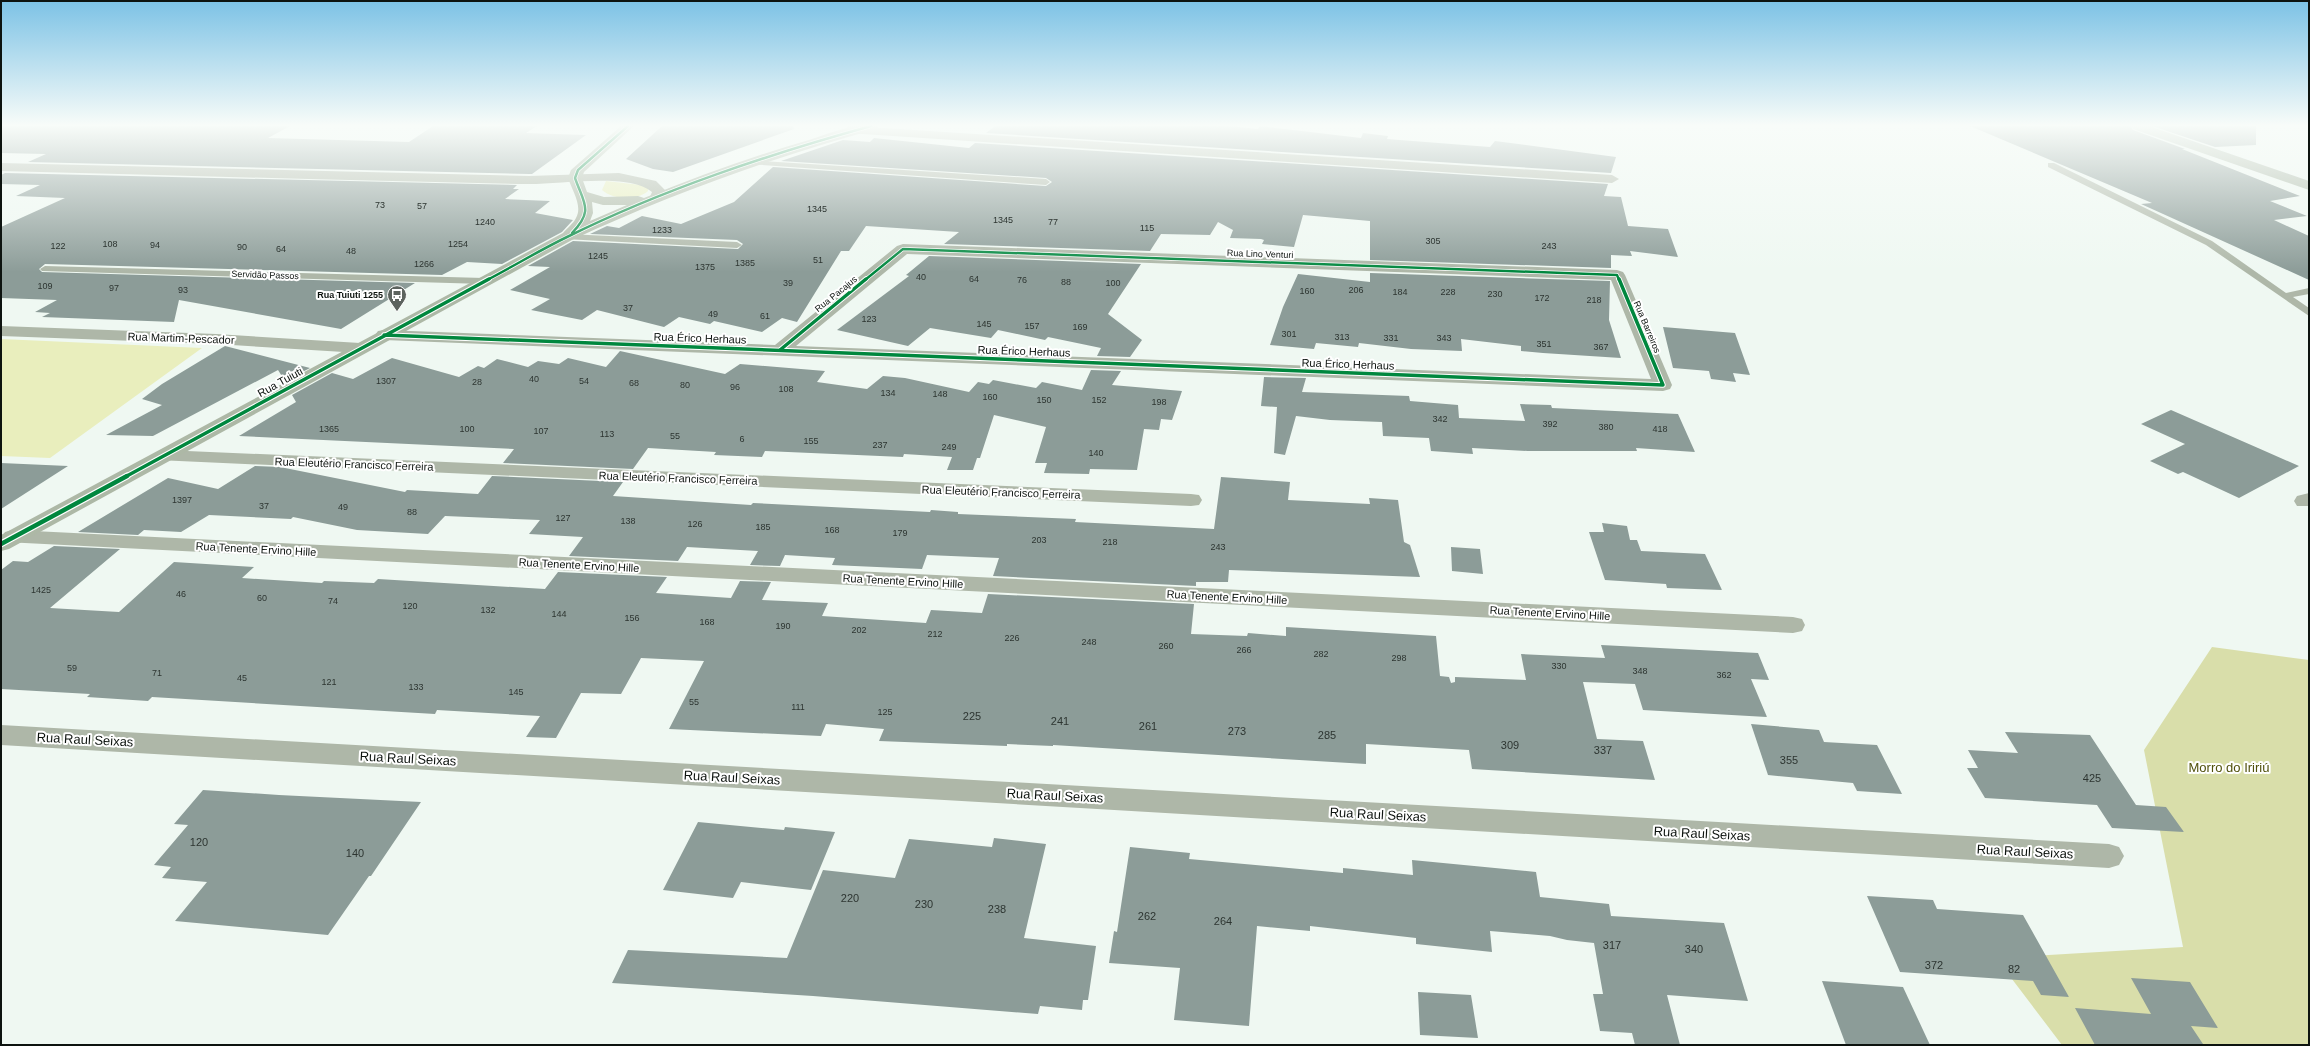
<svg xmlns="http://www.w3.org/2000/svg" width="2310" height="1046" font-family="Helvetica,sans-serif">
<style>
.green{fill:#e9eebd}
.forest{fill:#d9deaa}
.building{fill:#8c9c98}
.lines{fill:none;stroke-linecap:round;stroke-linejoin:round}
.lane{fill:#aeb7a8;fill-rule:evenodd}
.street{fill:#aeb7a8;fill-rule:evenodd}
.secondary{fill:#aab7a6;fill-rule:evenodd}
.primary{fill:#adb8a6;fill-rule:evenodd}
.cycleway-far2-casing{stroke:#fff;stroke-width:4}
.cycleway-far1-casing{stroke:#fff;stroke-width:5.5}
.cycleway-casing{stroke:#fff;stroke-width:7}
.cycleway-far2{stroke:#00873e;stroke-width:2.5}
.cycleway-far1{stroke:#00873e;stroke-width:3.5}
.cycleway{stroke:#00873e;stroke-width:4.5}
.labels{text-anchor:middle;stroke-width:4;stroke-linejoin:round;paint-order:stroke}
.number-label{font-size:9px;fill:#2d3531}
.far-street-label{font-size:9px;fill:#0d130f;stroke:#fff}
.far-poi-label{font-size:9px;font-weight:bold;fill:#0d130f;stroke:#fff;text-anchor:end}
.street-label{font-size:11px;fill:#0d130f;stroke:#fff}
.near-number-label{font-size:11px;fill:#2d3531}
.near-street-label{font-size:13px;fill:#0d130f;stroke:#fff}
.near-park-label{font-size:13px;fill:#50500b;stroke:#fff}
</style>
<rect width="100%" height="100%" fill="#eff8f2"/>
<!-- green -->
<path class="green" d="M 606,181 L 641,185 L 648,188 L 648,191 C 637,201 613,200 602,190 Z
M 1,339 L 202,348 L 50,458 L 1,456 Z"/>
<!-- forest -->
<path class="forest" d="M 2212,647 L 2309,660 L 2309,1045 L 2062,1045 L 1996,958 L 2183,947 L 2144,750 Z"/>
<!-- building -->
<path class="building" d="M 1,126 L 290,126 L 268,138 L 409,142 L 433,126 L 537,126 L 526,133 L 586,135 L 532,174 L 529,174 L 28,162 L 46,154 L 1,153 Z
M 662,126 L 793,126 L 794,129 L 673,172 L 653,169 L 626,159 Z
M 995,126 L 1228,126 L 1258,129 L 1260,126 L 1361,138 L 1363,133 L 1388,136 L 1387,139 L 1490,147 L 1495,141 L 1616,157 L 1611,173 L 986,133 Z
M 1970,126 L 2131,126 L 2133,130 L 2185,149 L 2182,149 L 2300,196 L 2270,201 L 2307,216 L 2274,220 L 2309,236 L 2309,280 L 2141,204 L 2152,203 Z
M 2152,126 L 2256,126 L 2256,145 L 2215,147 Z
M 874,138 L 969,148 L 975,143 L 1608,184 L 1604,196 L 1621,197 L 1628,226 L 1668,229 L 1678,257 L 1630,251 L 1632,256 L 1611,255 L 1611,268 L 1370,260 L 1370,221 L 1303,215 L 1294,247 L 1262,244 L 1264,240 L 1261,239 L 1230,238 L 1233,230 L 1218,222 L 1210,235 L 1161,234 L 1150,251 L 944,244 L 959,232 L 866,226 L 849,251 L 841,251 L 797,322 L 782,318 L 762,332 L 714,321 L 710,324 L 679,317 L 664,327 L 597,310 L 582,320 L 531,310 L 550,299 L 510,290 L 550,267 L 528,266 L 573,241 L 738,249 L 743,244 L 737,240 L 590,234 L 607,226 L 619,228 L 642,216 L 681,224 L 734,202 L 773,167 L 1046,186 L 1052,182 L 1046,178 L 781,161 L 843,140 L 870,142 Z
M 5,173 L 517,185 L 513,189 L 519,189 L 505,199 L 550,201 L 535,213 L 573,220 L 562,232 L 502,264 L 467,262 L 442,275 L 45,264 L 39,269 L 42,272 L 415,283 L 341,329 L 179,300 L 174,322 L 42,317 L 50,313 L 35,312 L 57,300 L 1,298 L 1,227 L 65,198 L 16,196 L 40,185 L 1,184 L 1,175 Z
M 929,256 L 1141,264 L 1108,314 L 1142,340 L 1130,357 L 1097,356 L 1101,348 L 1048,337 L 1045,340 L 998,330 L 991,338 L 930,328 L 908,346 L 837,330 L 909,276 L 906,275 Z
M 1370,273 L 1610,281 L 1609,320 L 1621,358 L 1543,353 L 1521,351 L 1521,346 L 1461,339 L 1462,351 L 1411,349 L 1359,343 L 1358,347 L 1316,343 L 1314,349 L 1270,345 L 1283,307 L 1298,274 L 1370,282 Z
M 1663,327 L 1735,333 L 1750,375 L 1733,373 L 1736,382 L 1711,379 L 1709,371 L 1673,368 Z
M 225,346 L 310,368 L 285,381 L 278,370 L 153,436 L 106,435 L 162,405 L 142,399 L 162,384 Z
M 620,351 L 725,374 L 740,364 L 825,371 L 817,382 L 867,389 L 883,376 L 905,378 L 969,392 L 978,382 L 989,384 L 993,380 L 1036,388 L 1042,382 L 1082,390 L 1091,370 L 1121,371 L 1112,385 L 1182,391 L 1172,420 L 1161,419 L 1159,430 L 1144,429 L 1137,470 L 1090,469 L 1089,474 L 1044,473 L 1047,463 L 1035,463 L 1046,427 L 994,415 L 980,458 L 977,458 L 973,470 L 947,470 L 952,457 L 904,454 L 903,457 L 765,451 L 762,457 L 714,455 L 716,452 L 648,448 L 633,469 L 503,463 L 514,449 L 239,436 L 296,402 L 292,395 L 332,373 L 353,379 L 392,358 L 459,377 L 478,366 L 484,368 L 497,359 L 528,367 L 538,361 L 559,364 L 568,358 L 606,367 Z
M 1264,377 L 1306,378 L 1302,392 L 1409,396 L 1410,401 L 1458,405 L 1459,418 L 1525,421 L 1520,404 L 1551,405 L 1552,408 L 1678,414 L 1695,452 L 1636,448 L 1637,451 L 1528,451 L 1472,448 L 1473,454 L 1431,451 L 1429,438 L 1383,436 L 1382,422 L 1330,420 L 1296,416 L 1285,455 L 1274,453 L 1277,407 L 1261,406 Z
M 2171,410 L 2258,448 L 2299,466 L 2239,498 L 2183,472 L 2178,474 L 2150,461 L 2185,444 L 2141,424 Z
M 1,463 L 68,466 L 1,509 Z
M 255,466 L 280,467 L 405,492 L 407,490 L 478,494 L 492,476 L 623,482 L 613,496 L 751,505 L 753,503 L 930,512 L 931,510 L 958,512 L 958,514 L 1076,519 L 1075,522 L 1214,529 L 1221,477 L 1290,482 L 1288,500 L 1370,504 L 1369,498 L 1398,500 L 1404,542 L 1410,545 L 1420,577 L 1229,570 L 1228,582 L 1196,582 L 1196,586 L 993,576 L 999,558 L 927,555 L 922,569 L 832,565 L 835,558 L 785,555 L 780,566 L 750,565 L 758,551 L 687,547 L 678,561 L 569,556 L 583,537 L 529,534 L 540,520 L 445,516 L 428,534 L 357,530 L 293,517 L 291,519 L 209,515 L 181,532 L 144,530 L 138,535 L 78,532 L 168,478 L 218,489 Z
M 1602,523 L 1627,526 L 1630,540 L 1637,540 L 1641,551 L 1705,554 L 1722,590 L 1667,588 L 1666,584 L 1605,580 L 1589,532 L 1604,532 Z
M 54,546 L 120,549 L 50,608 L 119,612 L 174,562 L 254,567 L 242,578 L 322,583 L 324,581 L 374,583 L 378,579 L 545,589 L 558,572 L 667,577 L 656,593 L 731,598 L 740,581 L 771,582 L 762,600 L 828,603 L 822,616 L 926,623 L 931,610 L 982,613 L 988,594 L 1194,604 L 1191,634 L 1247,636 L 1248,633 L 1286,636 L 1286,627 L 1436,636 L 1440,676 L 1449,677 L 1451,683 L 1455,682 L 1455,677 L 1526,680 L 1521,654 L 1605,658 L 1601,645 L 1758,653 L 1769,680 L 1751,679 L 1767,717 L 1643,710 L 1635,684 L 1583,682 L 1597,739 L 1643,741 L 1655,780 L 1472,769 L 1469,750 L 1366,744 L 1366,764 L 1053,745 L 1053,746 L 1007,744 L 1007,746 L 879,741 L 884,729 L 826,724 L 821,736 L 669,729 L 704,661 L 641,658 L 621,694 L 581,693 L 556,738 L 526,737 L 540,716 L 437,710 L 435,714 L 152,697 L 148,701 L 87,697 L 90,694 L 1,689 L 1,570 L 13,561 L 28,562 Z
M 1451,547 L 1480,549 L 1483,574 L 1452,571 Z
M 1751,724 L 1819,730 L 1824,742 L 1877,745 L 1902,794 L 1857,791 L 1853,783 L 1768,775 Z
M 2005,732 L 2090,735 L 2136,805 L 2166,807 L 2184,832 L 2112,828 L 2097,805 L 1985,798 L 1967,768 L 1978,768 L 1968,750 L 2018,753 Z
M 203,790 L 279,795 L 421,802 L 371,876 L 369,876 L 328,935 L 175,921 L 207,882 L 162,878 L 171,867 L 154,865 L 188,825 L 174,824 Z
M 698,822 L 784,830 L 785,827 L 835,832 L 811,890 L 741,882 L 733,898 L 663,890 Z
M 994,838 L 1046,844 L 1024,938 L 1096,946 L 1088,1000 L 1083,1000 L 1082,1010 L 1040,1006 L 1038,1014 L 813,996 L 612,983 L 628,950 L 787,958 L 823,870 L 895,878 L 909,839 L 992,847 Z
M 1130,847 L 1190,853 L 1189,859 L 1343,873 L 1343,868 L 1413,875 L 1412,860 L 1536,872 L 1540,897 L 1609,904 L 1611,916 L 1724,923 L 1748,1001 L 1667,995 L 1680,1045 L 1635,1045 L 1632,1033 L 1600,1031 L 1593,994 L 1603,994 L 1594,943 L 1567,940 L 1550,936 L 1490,931 L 1492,952 L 1416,944 L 1416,938 L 1310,926 L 1310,931 L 1257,926 L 1249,1026 L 1174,1020 L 1180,968 L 1109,963 L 1114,931 L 1117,932 Z
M 1867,896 L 1933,900 L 1937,909 L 2023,915 L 2069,997 L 2041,995 L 2033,981 L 1900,972 Z
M 2131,978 L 2190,982 L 2218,1028 L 2191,1026 L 2203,1044 L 2095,1045 L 2075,1008 L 2151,1014 Z
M 1822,981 L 1903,987 L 1930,1045 L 1846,1045 Z
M 1418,992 L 1471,995 L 1478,1038 L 1420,1035 Z"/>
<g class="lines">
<!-- lane -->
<path class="lane" d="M 746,160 L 1046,179 L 1050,182 L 1046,185 L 749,164 L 746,164 Z
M 2048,163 L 2054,163 L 2212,241 L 2286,293 L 2309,288 L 2309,294 L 2293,297 L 2309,308 L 2309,316 L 2206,245 L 2048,167 Z
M 567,234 L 737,242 L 742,245 L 737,248 L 564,239 L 562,237 Z
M 45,266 L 484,278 L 489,281 L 484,284 L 42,271 L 40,269 Z"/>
<!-- street -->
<path class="street" d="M 852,126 L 1612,175 L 1619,179 L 1612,183 L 847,133 L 846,130 L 847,127 Z
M 1,163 L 529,176 L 619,173 L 656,181 L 666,191 L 662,200 L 652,200 L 650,197 L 652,192 C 629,172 556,185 526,184 C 351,181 176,175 1,171 Z
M 903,244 L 1617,270 L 1623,272 L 1625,275 L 1672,385 L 1670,389 L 1663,391 L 384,340 L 378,339 L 375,335 L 378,331 L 384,330 L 775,345 L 897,246 ZM 907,254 L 1611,280 L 1651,379 L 796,346 Z
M 1,326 L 216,334 L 360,343 L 366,344 L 369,348 L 366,352 L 360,353 L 216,344 L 1,336 Z
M 164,450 L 1191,494 L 1199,495 L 1202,500 L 1199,505 L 1191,506 L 157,460 L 154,456 L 157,452 Z
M 2309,493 L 2309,506 L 2297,506 L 2294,501 L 2297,496 Z
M 13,530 L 1793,617 L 1802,619 L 1805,625 L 1802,631 L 1793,633 L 5,542 L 2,537 L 5,532 Z
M 1,725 L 2109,844 L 2119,847 L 2124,856 L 2119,865 L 2109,868 L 1,745 Z"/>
<!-- secondary -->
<path class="secondary" d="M 2132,126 L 2149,126 L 2309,181 L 2309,190 L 2133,129 Z"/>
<!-- primary -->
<path class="primary" d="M 621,126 L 634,126 L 584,172 L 582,178 L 587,192 L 604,197 L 638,196 L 644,198 C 698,176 753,156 809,140 C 830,133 855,122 877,126 L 876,129 C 771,158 671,194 572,240 L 9,549 L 1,551 L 1,535 L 563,233 C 567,228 573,224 576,218 C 583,206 572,190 568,178 L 571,170 ZM 592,202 L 603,205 L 627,205 L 590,221 L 593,213 Z"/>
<defs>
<path id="cycleway-far2" d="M 572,233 C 594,210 584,204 575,178 L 578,170 L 628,126
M 487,280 C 514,266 540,250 567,237 C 664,189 767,155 871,126
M 865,280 L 903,249 L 1617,275 L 1619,280"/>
<path id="cycleway-far1" d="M 384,335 L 1663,385 L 1619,279
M 780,350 L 866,279
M 125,477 L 489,279"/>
<path id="cycleway" d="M 1,544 L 127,476"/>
</defs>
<!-- cycleway-far2 casing -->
<use href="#cycleway-far2" class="cycleway-far2-casing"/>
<!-- cycleway-far1 casing -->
<use href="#cycleway-far1" class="cycleway-far1-casing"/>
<!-- cycleway casing -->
<use href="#cycleway" class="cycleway-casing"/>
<!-- cycleway-far2 -->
<use href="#cycleway-far2" class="cycleway-far2"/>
<!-- cycleway-far1 -->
<use href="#cycleway-far1" class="cycleway-far1"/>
<!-- cycleway -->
<use href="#cycleway" class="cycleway"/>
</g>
<!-- sky -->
<linearGradient id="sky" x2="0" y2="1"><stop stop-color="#7cc2e5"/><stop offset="0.46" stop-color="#f8fcf9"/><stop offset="1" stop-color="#f8fcf9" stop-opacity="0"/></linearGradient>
<rect width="2310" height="272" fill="url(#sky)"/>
<!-- icons -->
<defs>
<symbol id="bus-pin" viewBox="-11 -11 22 30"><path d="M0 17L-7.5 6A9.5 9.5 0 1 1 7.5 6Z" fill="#5c635e" stroke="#fff"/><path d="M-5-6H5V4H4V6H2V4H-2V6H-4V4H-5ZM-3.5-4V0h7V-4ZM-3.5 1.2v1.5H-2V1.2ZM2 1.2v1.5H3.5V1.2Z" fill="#fff"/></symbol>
</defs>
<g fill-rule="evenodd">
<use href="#bus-pin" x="386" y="284" width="22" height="30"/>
</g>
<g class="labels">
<!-- number labels -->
<g class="number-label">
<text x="380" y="208">73</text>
<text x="422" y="209">57</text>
<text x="817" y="212">1345</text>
<text x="1003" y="223">1345</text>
<text x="485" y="225">1240</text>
<text x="1053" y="225">77</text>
<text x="1147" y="231">115</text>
<text x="662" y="233">1233</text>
<text x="1433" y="244">305</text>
<text x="110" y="247">108</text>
<text x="458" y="247">1254</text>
<text x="155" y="248">94</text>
<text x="58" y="249">122</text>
<text x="1549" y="249">243</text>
<text x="242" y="250">90</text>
<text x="281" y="252">64</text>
<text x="351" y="254">48</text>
<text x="598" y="259">1245</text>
<text x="818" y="263">51</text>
<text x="745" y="266">1385</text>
<text x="424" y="267">1266</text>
<text x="705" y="270">1375</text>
<text x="921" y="280">40</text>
<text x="974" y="282">64</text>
<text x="1022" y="283">76</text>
<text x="1066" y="285">88</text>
<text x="788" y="286">39</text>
<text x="1113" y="286">100</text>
<text x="45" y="289">109</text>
<text x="114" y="291">97</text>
<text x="183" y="293">93</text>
<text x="1356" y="293">206</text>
<text x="1307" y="294">160</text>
<text x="1400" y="295">184</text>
<text x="1448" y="295">228</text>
<text x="1495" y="297">230</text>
<text x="1542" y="301">172</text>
<text x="1594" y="303">218</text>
<text x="628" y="311">37</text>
<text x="713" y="317">49</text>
<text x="765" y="319">61</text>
<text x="869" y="322">123</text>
<text x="984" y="327">145</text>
<text x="1032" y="329">157</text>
<text x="1080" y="330">169</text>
<text x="1289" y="337">301</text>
<text x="1342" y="340">313</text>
<text x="1391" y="341">331</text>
<text x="1444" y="341">343</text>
<text x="1544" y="347">351</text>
<text x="1601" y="350">367</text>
<text x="534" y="382">40</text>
<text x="386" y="384">1307</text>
<text x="584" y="384">54</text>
<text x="477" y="385">28</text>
<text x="634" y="386">68</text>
<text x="685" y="388">80</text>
<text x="735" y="390">96</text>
<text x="786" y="392">108</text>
<text x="888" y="396">134</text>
<text x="940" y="397">148</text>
<text x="990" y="400">160</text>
<text x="1044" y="403">150</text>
<text x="1099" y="403">152</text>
<text x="1159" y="405">198</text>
<text x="1440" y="422">342</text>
<text x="1550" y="427">392</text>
<text x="1606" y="430">380</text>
<text x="329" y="432">1365</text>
<text x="467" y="432">100</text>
<text x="1660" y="432">418</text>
<text x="541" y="434">107</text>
<text x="607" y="437">113</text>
<text x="675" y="439">55</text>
<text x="742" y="442">6</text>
<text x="811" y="444">155</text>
<text x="880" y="448">237</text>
<text x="949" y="450">249</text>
<text x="1096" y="456">140</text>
<text x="182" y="503">1397</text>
<text x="264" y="509">37</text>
<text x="343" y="510">49</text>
<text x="412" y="515">88</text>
<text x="563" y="521">127</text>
<text x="628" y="524">138</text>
<text x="695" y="527">126</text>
<text x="763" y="530">185</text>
<text x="832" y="533">168</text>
<text x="900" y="536">179</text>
<text x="1039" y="543">203</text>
<text x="1110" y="545">218</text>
<text x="1218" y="550">243</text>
<text x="41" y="593">1425</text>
<text x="181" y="597">46</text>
<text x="262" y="601">60</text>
<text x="333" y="604">74</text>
<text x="410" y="609">120</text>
<text x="488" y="613">132</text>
<text x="559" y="617">144</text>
<text x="632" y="621">156</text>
<text x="707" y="625">168</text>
<text x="783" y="629">190</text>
<text x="859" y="633">202</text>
<text x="935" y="637">212</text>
<text x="1012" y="641">226</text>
<text x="1089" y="645">248</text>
<text x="1166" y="649">260</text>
<text x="1244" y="653">266</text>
<text x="1321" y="657">282</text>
<text x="1399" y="661">298</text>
<text x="1559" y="669">330</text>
<text x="72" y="671">59</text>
<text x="1640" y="674">348</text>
<text x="157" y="676">71</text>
<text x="1724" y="678">362</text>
<text x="242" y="681">45</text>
<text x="329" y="685">121</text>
<text x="416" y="690">133</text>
<text x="516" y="695">145</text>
<text x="694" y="705">55</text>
<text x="798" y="710">111</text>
<text x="885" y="715">125</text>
</g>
<!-- far-street labels -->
<g class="far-street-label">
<text transform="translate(1260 254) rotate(2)" y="3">Rua Lino Venturi</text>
<text transform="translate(265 275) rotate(2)" y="3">Servidão Passos</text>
<text transform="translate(836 294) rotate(-39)" y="3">Rua Pacajus</text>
<text transform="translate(1647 327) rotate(67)" y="3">Rua Barreiros</text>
</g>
<!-- far-poi labels -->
<g class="far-poi-label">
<text x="383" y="298">Rua Tuiuti 1255</text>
</g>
<!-- street labels -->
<g class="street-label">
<text transform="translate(181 338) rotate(2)" y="4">Rua Martim-Pescador</text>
<text transform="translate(700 338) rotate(2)" y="4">Rua Érico Herhaus</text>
<text transform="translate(1024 351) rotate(2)" y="4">Rua Érico Herhaus</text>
<text transform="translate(1348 364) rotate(2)" y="4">Rua Érico Herhaus</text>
<text transform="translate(280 382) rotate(-29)" y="4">Rua Tuiuti</text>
<text transform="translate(354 464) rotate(2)" y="4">Rua Eleutério Francisco Ferreira</text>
<text transform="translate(678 478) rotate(2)" y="4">Rua Eleutério Francisco Ferreira</text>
<text transform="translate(1001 492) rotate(2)" y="4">Rua Eleutério Francisco Ferreira</text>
<text transform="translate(256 549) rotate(3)" y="4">Rua Tenente Ervino Hille</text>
<text transform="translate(579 565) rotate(3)" y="4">Rua Tenente Ervino Hille</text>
<text transform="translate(903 581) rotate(3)" y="4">Rua Tenente Ervino Hille</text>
<text transform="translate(1227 597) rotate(3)" y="4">Rua Tenente Ervino Hille</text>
<text transform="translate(1550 613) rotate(3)" y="4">Rua Tenente Ervino Hille</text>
</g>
<!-- near-number labels -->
<g class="near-number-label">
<text x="972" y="720">225</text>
<text x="1060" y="725">241</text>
<text x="1148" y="730">261</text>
<text x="1237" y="735">273</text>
<text x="1327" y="739">285</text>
<text x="1510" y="749">309</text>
<text x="1603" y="754">337</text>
<text x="1789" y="764">355</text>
<text x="2092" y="782">425</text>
<text x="199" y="846">120</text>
<text x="355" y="857">140</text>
<text x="850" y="902">220</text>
<text x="924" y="908">230</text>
<text x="997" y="913">238</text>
<text x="1147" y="920">262</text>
<text x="1223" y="925">264</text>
<text x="1612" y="949">317</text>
<text x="1694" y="953">340</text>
<text x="1934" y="969">372</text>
<text x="2014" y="973">82</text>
</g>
<!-- near-street labels -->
<g class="near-street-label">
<text transform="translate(85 739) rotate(3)" y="5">Rua Raul Seixas</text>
<text transform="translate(408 758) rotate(3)" y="5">Rua Raul Seixas</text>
<text transform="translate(732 777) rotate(3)" y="5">Rua Raul Seixas</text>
<text transform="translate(1055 795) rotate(3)" y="5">Rua Raul Seixas</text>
<text transform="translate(1378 814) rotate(3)" y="5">Rua Raul Seixas</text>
<text transform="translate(1702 833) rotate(3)" y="5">Rua Raul Seixas</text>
<text transform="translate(2025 851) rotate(3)" y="5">Rua Raul Seixas</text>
</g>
<!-- near-park labels -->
<g class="near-park-label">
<text x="2229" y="772">Morro do Iririú</text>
</g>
</g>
<!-- border -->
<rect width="2310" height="1046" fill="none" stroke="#0d130f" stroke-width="4"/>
</svg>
